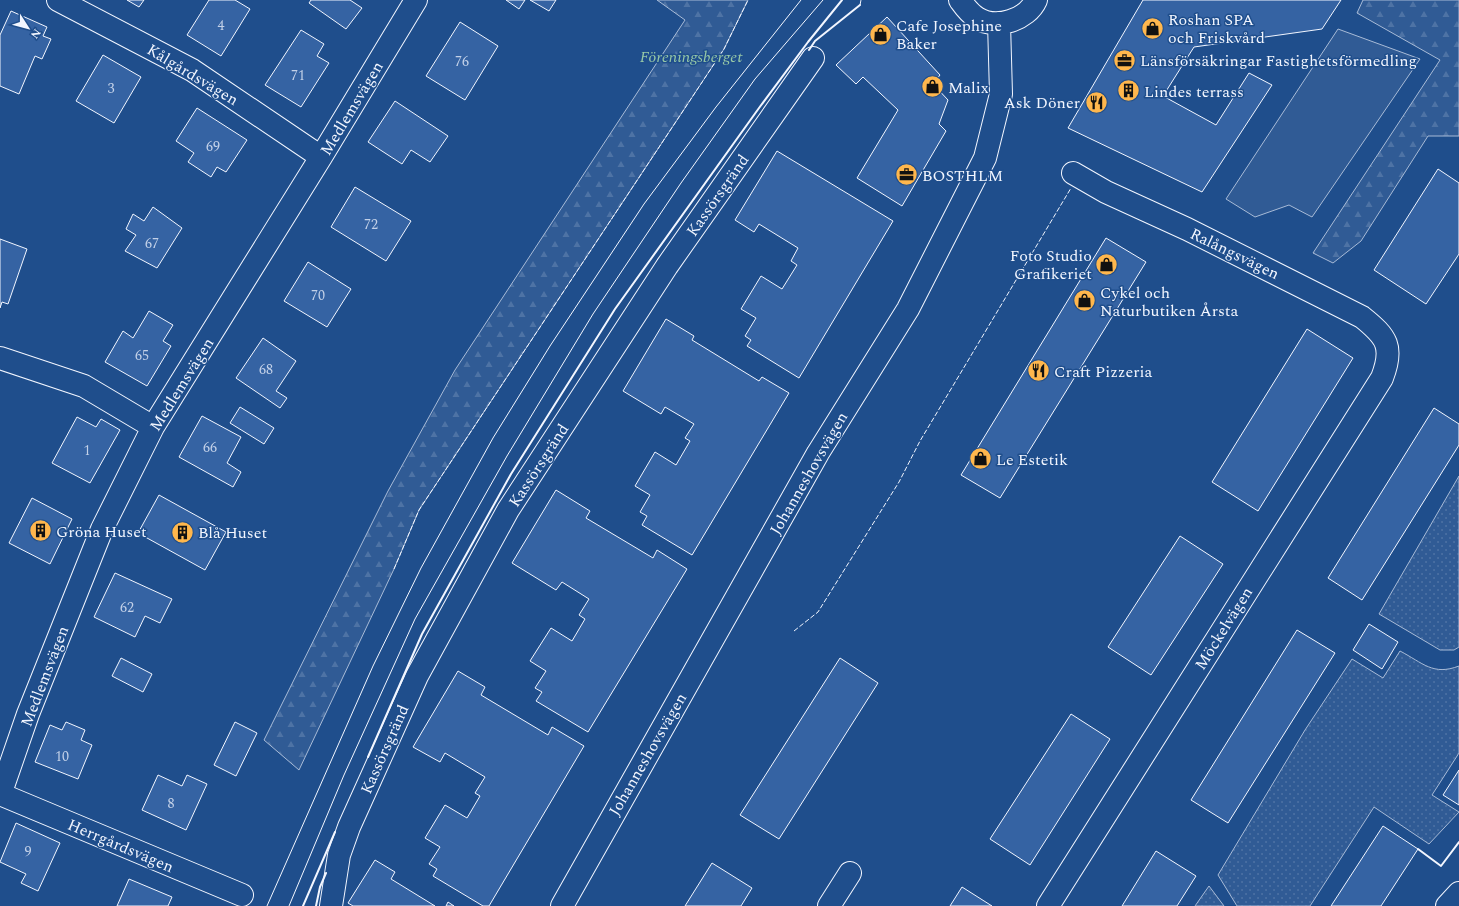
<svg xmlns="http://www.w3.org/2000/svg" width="1459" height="906" font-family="Spectral,serif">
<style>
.grass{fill:url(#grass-dots);stroke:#a8bbd7}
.forest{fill:url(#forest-firs);stroke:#a8bbd7}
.built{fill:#305b95;stroke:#a8bbd7}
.building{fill:#3563a3;stroke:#f2f6ff}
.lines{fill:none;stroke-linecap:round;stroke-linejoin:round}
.minor-casing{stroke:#f2f6ff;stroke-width:24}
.major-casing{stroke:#f2f6ff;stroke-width:24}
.minor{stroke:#1f4e8c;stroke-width:22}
.major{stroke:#1f4e8c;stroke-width:22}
.tram{stroke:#f2f6ff;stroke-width:1}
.fence{stroke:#f2f6ff;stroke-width:1;stroke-dasharray:5 2;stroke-linecap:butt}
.wall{stroke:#f2f6ff;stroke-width:2}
.labels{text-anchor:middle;stroke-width:3;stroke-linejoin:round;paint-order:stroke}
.number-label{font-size:14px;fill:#c3d1e8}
.poi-label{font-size:16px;fill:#f2f6ff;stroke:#1f4e8c;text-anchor:start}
.park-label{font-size:16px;font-style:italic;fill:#97c8a6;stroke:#1f4e8c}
.street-label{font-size:16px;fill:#f2f6ff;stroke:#1f4e8c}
</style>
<defs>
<pattern id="grass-dots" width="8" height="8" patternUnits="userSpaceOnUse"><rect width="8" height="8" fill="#305b95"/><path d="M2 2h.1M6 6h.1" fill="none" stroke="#4e73a5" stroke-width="1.8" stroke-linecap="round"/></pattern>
<pattern id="forest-firs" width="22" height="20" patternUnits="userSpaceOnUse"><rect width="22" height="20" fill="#305b95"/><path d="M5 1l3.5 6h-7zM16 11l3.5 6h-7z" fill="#4e73a5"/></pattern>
</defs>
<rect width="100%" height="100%" fill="#1f4e8c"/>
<!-- grass -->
<path class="grass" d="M 1459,476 L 1459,647 L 1454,650 L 1440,650 L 1379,614 Z
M 1400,651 C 1423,663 1433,676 1459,666 L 1459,753 L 1432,795 L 1459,812 L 1429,844 L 1374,807 L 1310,906 L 1237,906 L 1218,875 L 1305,730 L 1352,659 L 1383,678 Z
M 1209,886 L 1224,906 L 1195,906 Z"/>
<!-- forest -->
<path class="forest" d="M 657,0 L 748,0 L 724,49 L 419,510 L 394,569 L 299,770 L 264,740 L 388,491 L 455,370 L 685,20 Z
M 1363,0 L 1459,0 L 1459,136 L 1428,136 L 1361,241 L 1333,263 L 1313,253 L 1440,60 L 1357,13 Z"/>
<!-- built -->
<path class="built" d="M 1338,29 L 1420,59 L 1312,217 L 1289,205 L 1255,217 L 1226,199 Z"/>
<!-- building -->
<path class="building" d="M 127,0 L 144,0 L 139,7 Z
M 209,0 L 235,0 L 250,9 L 221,56 L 187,35 Z
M 311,0 L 350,0 L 362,8 L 346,29 L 309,3 Z
M 506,0 L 525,0 L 519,9 Z
M 530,0 L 556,0 L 549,11 Z
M 1143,0 L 1341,0 L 1322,29 L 1194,47 L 1163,96 L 1216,125 L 1249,73 L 1272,85 L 1202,192 L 1068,128 Z
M 11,11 L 47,27 L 43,36 L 51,39 L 42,59 L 35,56 L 19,94 L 0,86 L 0,35 Z
M 887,17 L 940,75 L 933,84 L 948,100 L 939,124 L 946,131 L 902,206 L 857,178 L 898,110 L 863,77 L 856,84 L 836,65 Z
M 460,22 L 498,46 L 465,100 L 426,76 Z
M 301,30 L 324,44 L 317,56 L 329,63 L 301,107 L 265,85 Z
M 103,55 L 141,77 L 114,123 L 76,101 Z
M 395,101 L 448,136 L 430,162 L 411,150 L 402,164 L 368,142 Z
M 197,108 L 247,140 L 226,172 L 217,167 L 211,177 L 188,162 L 194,153 L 176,141 Z
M 777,151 L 893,221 L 799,378 L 747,346 L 751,340 L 745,336 L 756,318 L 741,309 L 761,276 L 782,289 L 797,265 L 791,261 L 798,248 L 759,224 L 754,232 L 735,220 Z
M 1438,169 L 1459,183 L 1459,254 L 1426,304 L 1374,270 Z
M 355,187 L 411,221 L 386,261 L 331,227 Z
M 153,207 L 182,228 L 157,268 L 125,251 L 136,235 L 126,229 L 133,214 L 144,221 Z
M 1106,238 L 1146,262 L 1000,498 L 961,475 Z
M 0,239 L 27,249 L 8,304 L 2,302 L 0,308 Z
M 308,262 L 351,289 L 327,327 L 284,301 Z
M 149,311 L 173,325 L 163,341 L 171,346 L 147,386 L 105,362 L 123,331 L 133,338 Z
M 666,319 L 694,336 L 692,340 L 759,381 L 762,377 L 789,393 L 692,555 L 642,525 L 647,516 L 640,512 L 650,495 L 635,486 L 655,452 L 676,465 L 690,441 L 685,438 L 694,424 L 665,407 L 661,414 L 623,391 Z
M 1307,329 L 1353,358 L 1258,511 L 1212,482 Z
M 263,338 L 296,361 L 276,391 L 287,398 L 280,408 L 236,378 Z
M 240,407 L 274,428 L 264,444 L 230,423 Z
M 1434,408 L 1459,424 L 1459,445 L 1362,600 L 1328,578 Z
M 202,416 L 241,437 L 227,463 L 241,472 L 233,487 L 179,457 Z
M 77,417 L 96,427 L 101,419 L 120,430 L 90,483 L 52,463 Z
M 556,490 L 590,511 L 586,518 L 653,558 L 657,550 L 687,569 L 588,732 L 536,701 L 542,692 L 535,688 L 546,671 L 530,661 L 551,628 L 572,641 L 585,619 L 579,615 L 589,599 L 562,582 L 556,590 L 512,563 Z
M 159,495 L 226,532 L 205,570 L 138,533 Z
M 32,498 L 72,519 L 50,564 L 9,543 Z
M 1180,536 L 1223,564 L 1151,675 L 1108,647 Z
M 115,573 L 172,599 L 160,623 L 145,616 L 135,637 L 94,617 Z
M 1369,624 L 1398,642 L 1382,669 L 1353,650 Z
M 1297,630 L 1335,653 L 1228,823 L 1191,800 Z
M 121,658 L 152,674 L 143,692 L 112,676 Z
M 840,658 L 878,683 L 779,839 L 740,815 Z
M 458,671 L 485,687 L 481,695 L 548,735 L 552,727 L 584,746 L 489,906 L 483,906 L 433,876 L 437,869 L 429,864 L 440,847 L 425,838 L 445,805 L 467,818 L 480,796 L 475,793 L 485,777 L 445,753 L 440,762 L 413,747 Z
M 1071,714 L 1110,739 L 1030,865 L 990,839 Z
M 66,722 L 85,730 L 81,740 L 92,745 L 78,779 L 35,762 L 50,725 L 62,730 Z
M 235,722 L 257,733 L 236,776 L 214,765 Z
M 1459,770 L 1459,805 L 1443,795 Z
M 158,775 L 182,786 L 187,775 L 207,784 L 186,830 L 142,810 Z
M 16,823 L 60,843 L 38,891 L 21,883 L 26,874 L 0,862 Z
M 1383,826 L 1418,849 L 1381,906 L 1331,906 Z
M 1156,851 L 1196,876 L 1177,906 L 1122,906 Z
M 375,860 L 395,872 L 391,879 L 435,906 L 353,906 L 348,903 Z
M 712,863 L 752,888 L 741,906 L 685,906 Z
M 129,879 L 172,897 L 168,906 L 117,906 Z
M 962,887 L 992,906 L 950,906 Z
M 448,902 L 454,906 L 446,906 Z"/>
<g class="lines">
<defs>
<path id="minor" d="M 58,0 L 192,70 L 321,157
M 0,358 L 84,386 L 153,427
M 0,794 L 242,895
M 0,795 L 28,714 L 102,529 L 153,427 L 321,157 L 416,0
M 331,906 L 339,855 L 349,827 L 417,676 L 508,510 L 667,266 L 813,58
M 829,906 L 850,873
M 1048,906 L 1382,378 C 1394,347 1387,337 1362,317 L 1187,229 L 1106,192 L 1073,173
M 1447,906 L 1459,893"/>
<path id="major" d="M 960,0 C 965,7 969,13 977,18 C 996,30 1027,20 1036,0
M 562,906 L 818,453 L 908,309 L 985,158 L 1001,94 L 999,23"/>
</defs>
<!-- minor casing -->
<use href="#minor" class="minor-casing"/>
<!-- major casing -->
<use href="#major" class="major-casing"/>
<!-- minor -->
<use href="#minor" class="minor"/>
<!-- major -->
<use href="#major" class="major"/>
<!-- tram -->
<path class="tram" d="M 267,906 L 373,666 L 421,568 L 493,438 L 550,346 L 644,204 L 716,107 L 801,0
M 289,906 L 344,775 L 415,619 L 507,456 L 593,314 L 681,183 L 755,79 L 823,0"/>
<!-- fence -->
<path class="fence" d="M 860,5 L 861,0
M 394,569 L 419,510 L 724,49 L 748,0
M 794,631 L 818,612 L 899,482 L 920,441 L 1071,188"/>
<!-- wall -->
<path class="wall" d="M 809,50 L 815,41 L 860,5
M 368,757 L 422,634 L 511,474 L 615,309 L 759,108 L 808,42 L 842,0
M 1418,849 L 1441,866 L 1459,842
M 303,906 L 335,832
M 316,906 L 320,887 L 326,873"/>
</g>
<!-- icons -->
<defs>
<symbol id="shop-disc" viewBox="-11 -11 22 22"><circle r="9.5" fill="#ffb74d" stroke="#1f4e8c"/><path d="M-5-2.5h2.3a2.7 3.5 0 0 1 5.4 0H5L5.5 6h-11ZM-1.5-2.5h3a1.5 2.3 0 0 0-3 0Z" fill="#111"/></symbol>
<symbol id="office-disc" viewBox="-11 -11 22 22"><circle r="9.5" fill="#ffb74d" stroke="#1f4e8c"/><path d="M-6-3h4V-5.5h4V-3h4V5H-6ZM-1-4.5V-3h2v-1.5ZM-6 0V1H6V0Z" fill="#111"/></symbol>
<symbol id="building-disc" viewBox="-11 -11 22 22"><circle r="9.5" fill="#ffb74d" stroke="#1f4e8c"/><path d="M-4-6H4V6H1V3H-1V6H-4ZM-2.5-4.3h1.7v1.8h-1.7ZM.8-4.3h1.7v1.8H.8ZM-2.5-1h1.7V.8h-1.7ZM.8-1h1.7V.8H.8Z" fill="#111"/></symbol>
<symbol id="restaurant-disc" viewBox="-11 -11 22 22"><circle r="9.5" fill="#ffb74d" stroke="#1f4e8c"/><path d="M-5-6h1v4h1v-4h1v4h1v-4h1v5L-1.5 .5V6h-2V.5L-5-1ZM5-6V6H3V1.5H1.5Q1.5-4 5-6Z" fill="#111"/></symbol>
</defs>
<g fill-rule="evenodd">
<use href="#shop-disc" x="1140" y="16" width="25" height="25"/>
<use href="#shop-disc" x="868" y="22" width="25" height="25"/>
<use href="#office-disc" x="1112" y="48" width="25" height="25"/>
<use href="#shop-disc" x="920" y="74" width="25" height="25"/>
<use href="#building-disc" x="1116" y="78" width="25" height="25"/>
<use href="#restaurant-disc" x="1084" y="90" width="25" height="25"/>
<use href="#office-disc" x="894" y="162" width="25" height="25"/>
<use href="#shop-disc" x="1094" y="252" width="25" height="25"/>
<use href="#shop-disc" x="1072" y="288" width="25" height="25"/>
<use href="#restaurant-disc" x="1026" y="358" width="25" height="25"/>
<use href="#shop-disc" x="968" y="446" width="25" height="25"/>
<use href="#building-disc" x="28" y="518" width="25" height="25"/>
<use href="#building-disc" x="170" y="520" width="25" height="25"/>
</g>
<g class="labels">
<!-- number labels -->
<g class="number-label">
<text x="221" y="30">4</text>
<text x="462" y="66">76</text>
<text x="298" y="80">71</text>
<text x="111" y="93">3</text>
<text x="213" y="151">69</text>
<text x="371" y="229">72</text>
<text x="152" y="248">67</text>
<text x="318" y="300">70</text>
<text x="142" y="360">65</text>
<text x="266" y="374">68</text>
<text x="210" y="452">66</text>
<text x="87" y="455">1</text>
<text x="127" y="612">62</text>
<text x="62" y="761">10</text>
<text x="171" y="808">8</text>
<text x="28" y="856">9</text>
</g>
<!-- poi labels -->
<g class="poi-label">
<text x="1168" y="25">Roshan SPA<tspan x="1168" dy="18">och Friskvård</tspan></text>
<text x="896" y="31">Cafe Josephine<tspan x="896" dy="18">Baker</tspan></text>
<text x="1140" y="66">Länsförsäkringar Fastighetsförmedling</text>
<text x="948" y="93">Malix</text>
<text x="1144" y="97">Lindes terrass</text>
<text x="1080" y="108" text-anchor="end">Ask Döner</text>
<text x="922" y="181">BOSTHLM</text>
<text x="1092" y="261" text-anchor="end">Foto Studio<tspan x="1092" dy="18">Grafikeriet</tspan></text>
<text x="1100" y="298">Cykel och<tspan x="1100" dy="18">Naturbutiken Årsta</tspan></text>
<text x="1054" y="377">Craft Pizzeria</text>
<text x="996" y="465">Le Estetik</text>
<text x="56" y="537">Gröna Huset</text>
<text x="198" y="538">Blå Huset</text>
</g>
<!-- park labels -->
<g class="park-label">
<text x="691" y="62">Föreningsberget</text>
</g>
<!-- street labels -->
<g class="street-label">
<text transform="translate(193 74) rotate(31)" y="6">Kålgårdsvägen</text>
<text transform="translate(351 108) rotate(-59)" y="6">Medlemsvägen</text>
<text transform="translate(717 195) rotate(-55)" y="6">Kassörsgränd</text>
<text transform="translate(1235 253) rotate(26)" y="6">Ralångsvägen</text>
<text transform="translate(181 384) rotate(-58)" y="6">Medlemsvägen</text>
<text transform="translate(538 465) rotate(-57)" y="6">Kassörsgränd</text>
<text transform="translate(808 473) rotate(-60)" y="6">Johanneshovsvägen</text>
<text transform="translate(1223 628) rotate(-58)" y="6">Möckelvägen</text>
<text transform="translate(44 676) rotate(-69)" y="6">Medlemsvägen</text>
<text transform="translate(384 749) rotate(-66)" y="6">Kassörsgränd</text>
<text transform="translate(647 754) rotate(-60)" y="6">Johanneshovsvägen</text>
<text transform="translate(121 845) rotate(23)" y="6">Herrgårdsvägen</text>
</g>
</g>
<!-- north arrow -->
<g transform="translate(28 28) rotate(126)" stroke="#1f4e8c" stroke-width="3" paint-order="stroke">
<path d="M0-3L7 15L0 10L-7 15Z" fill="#f2f6ff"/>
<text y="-6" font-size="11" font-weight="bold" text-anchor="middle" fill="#f2f6ff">N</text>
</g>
</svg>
